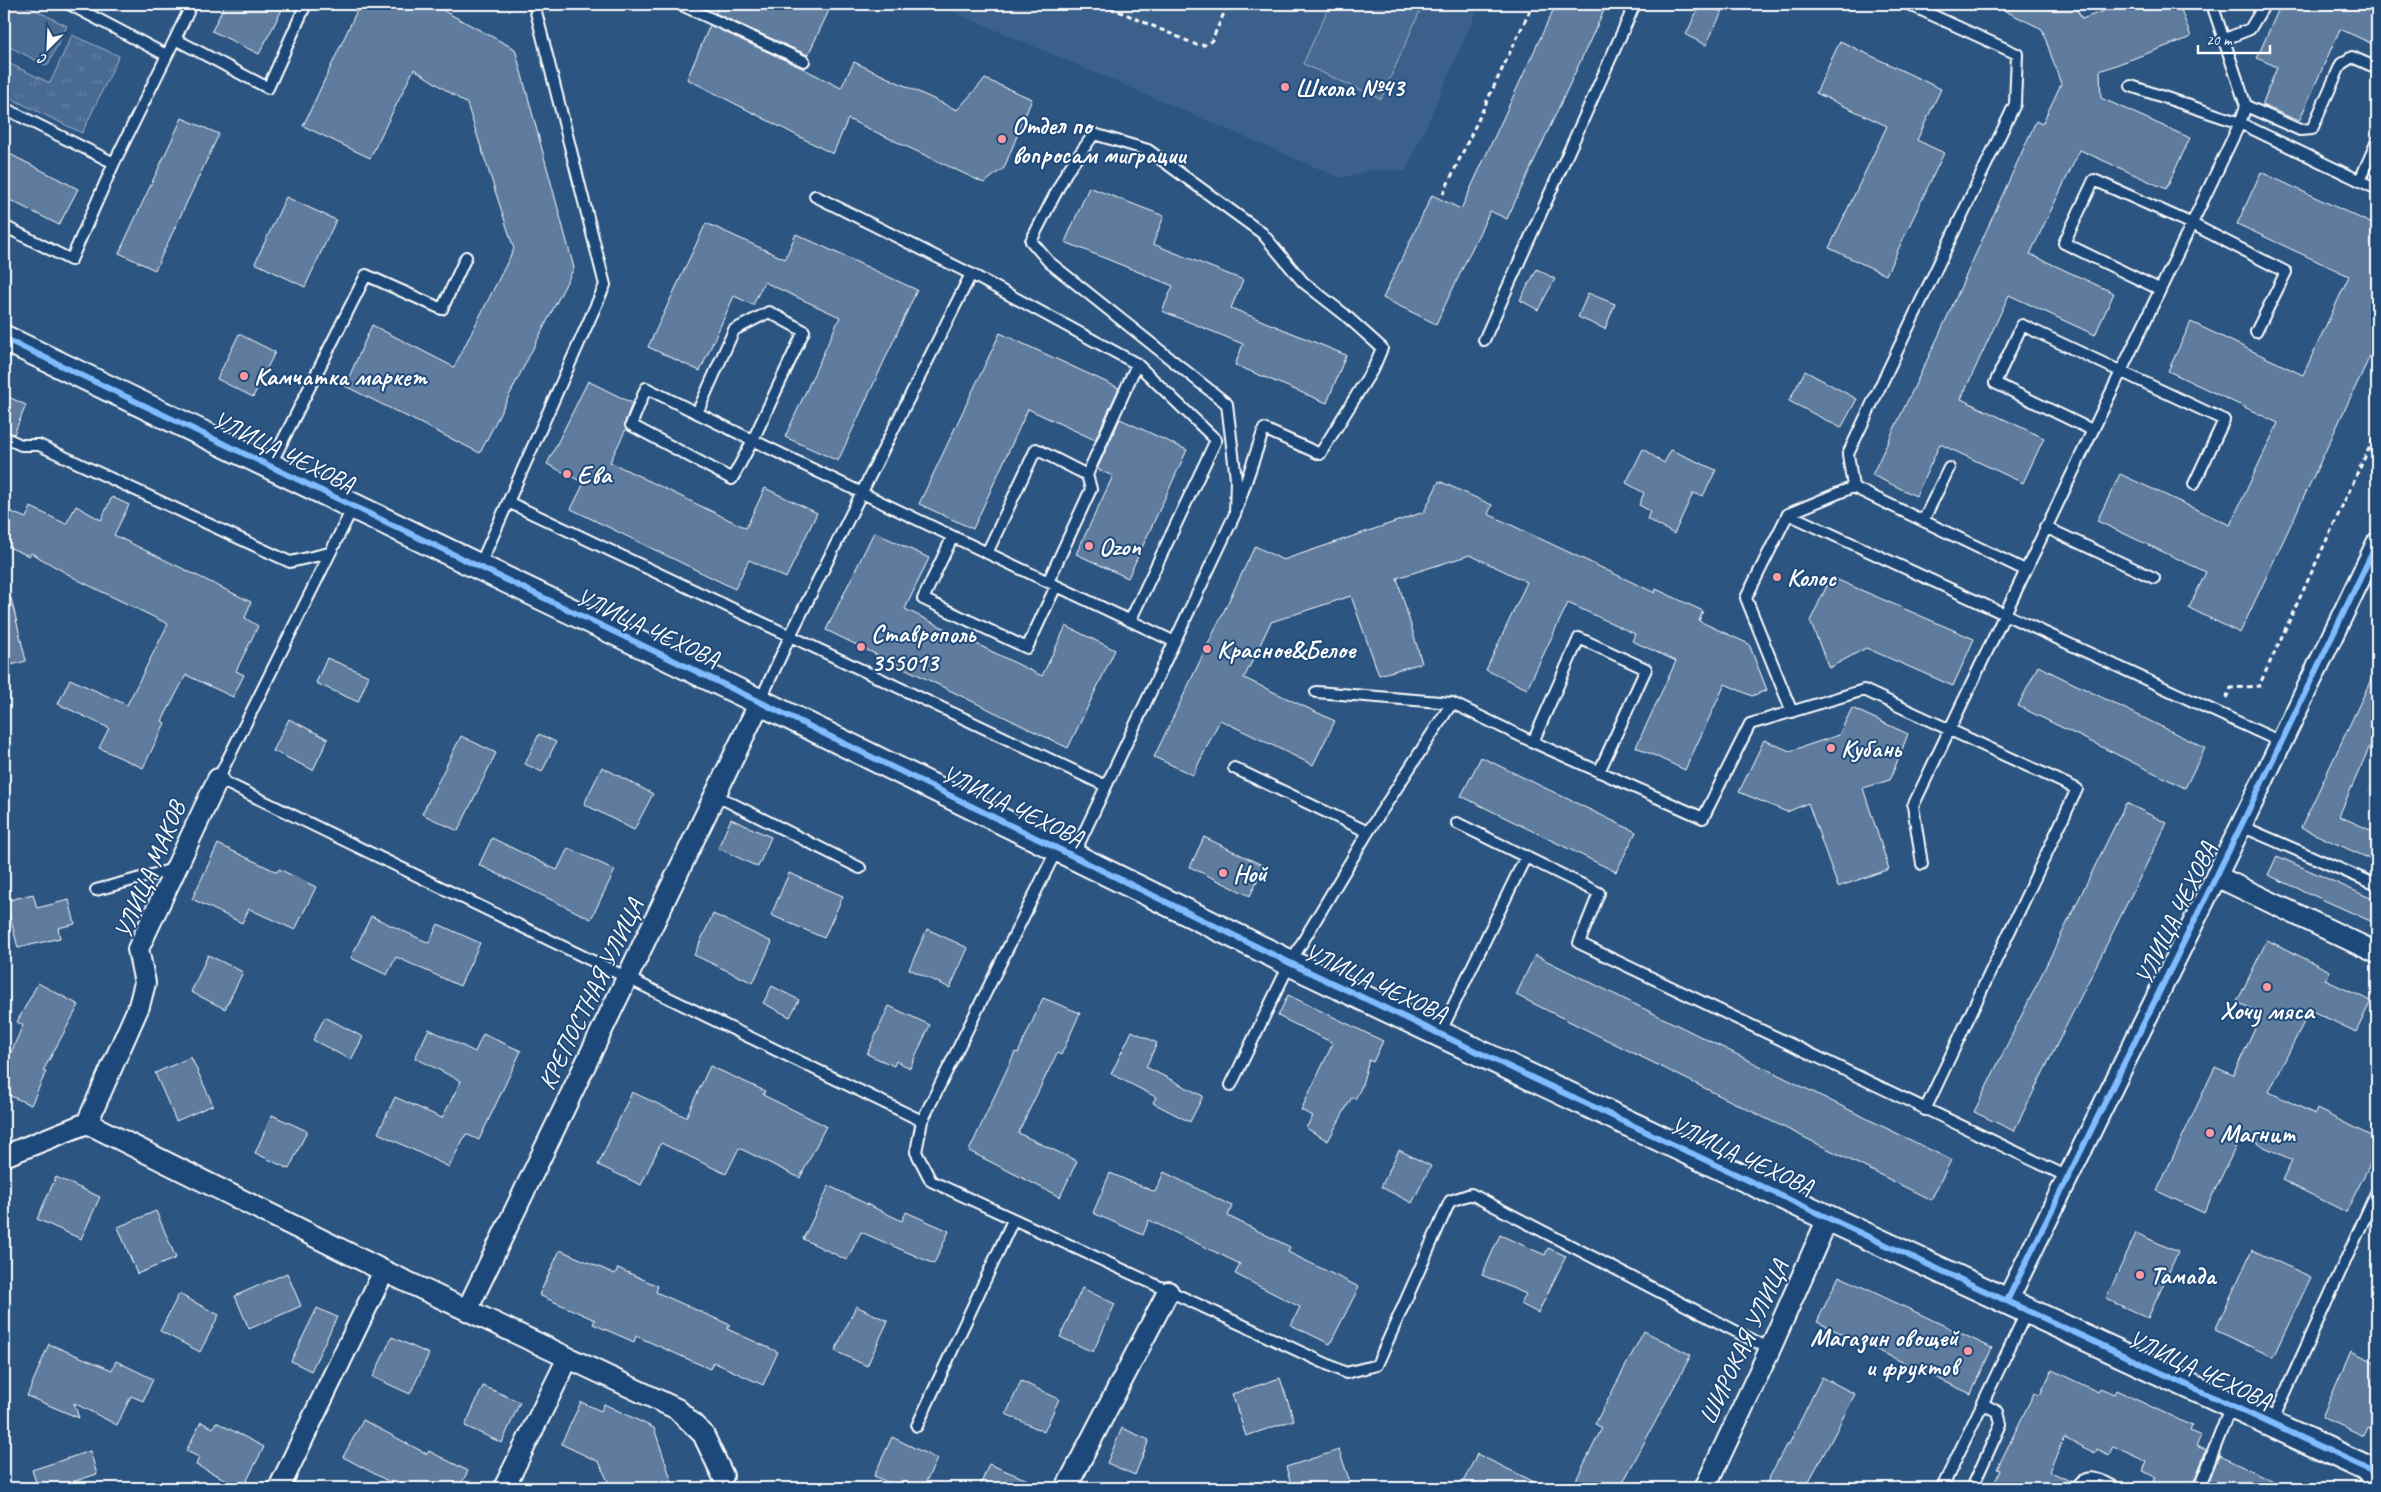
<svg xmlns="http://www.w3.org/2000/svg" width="2381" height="1492" font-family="Caveat,sans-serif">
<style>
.built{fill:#3b618b}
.grass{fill:#486b92;stroke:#a4b5c8}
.park{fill:url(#park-tufts);stroke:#a4b5c8}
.building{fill:#5e7c9f;stroke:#fff}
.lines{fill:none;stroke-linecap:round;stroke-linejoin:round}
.service-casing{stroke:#fff;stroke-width:14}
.minor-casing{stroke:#fff;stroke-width:24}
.tertiary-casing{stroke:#fff;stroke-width:29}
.path{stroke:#fff;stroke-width:3;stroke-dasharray:5 4;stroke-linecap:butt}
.service{stroke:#1f4a7a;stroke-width:10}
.minor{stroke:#1f4a7a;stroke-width:20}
.tertiary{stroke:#1f4a7a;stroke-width:25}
.cycleway-casing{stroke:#1f4a7a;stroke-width:9}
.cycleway{stroke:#80bcff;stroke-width:6}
.poi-dot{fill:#ff9aa2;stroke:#1f4a7a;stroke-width:2}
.labels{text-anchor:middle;stroke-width:4;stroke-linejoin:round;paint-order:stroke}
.poi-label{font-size:25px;font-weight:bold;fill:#fff;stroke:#1f4a7a;text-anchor:start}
.street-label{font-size:25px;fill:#fff;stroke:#1f4a7a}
</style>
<defs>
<pattern id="park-tufts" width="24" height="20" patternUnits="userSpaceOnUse" patternTransform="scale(1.25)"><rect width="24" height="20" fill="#486b92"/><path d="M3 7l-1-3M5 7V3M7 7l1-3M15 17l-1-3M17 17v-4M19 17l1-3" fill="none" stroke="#6381a2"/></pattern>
</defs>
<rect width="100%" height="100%" fill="#2c5582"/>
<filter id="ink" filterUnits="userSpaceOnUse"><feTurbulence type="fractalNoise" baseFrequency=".02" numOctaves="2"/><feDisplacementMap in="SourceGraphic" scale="10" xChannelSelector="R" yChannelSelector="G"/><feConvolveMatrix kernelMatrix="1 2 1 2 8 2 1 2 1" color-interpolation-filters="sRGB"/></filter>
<g filter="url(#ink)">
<!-- built -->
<path class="built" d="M 935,4 L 1480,4 L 1406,171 L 1373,170 L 1341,178 Z
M 2377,770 L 2377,798 L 2367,793 Z"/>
<!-- grass -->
<path class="grass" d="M 4,4 L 23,4 L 67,26 L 47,66 L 4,44 Z
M 1330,4 L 1423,4 L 1381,99 L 1303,64 Z"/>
<!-- park -->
<path class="park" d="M 72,35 L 119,56 L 82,133 L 4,95 L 4,61 L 50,83 Z"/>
<!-- building -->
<path class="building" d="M 225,4 L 285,4 L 259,54 L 212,31 Z
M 360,4 L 431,4 L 515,49 L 574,268 L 480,453 L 345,386 L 372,325 L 454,367 L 514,249 L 467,104 L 414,69 L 370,158 L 303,126 Z
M 719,4 L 832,4 L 808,55 L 715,13 Z
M 1556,4 L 1607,4 L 1507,219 L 1490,211 L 1436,324 L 1383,298 L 1432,195 L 1461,209 Z
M 1700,4 L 1722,12 L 1706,45 L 1686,35 Z
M 1991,4 L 2074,4 L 2082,19 L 2122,4 L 2179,4 L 2191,37 L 2100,71 L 2101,98 L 2190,138 L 2166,189 L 2080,150 L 2030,254 L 2114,293 L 2095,335 L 2009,295 L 1961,399 L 2044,438 L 2023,483 L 1940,444 L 1916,496 L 1872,475 L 1939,335 L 2036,121 L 2042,124 L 2061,84 L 2042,29 Z
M 2281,4 L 2377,4 L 2377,46 L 2340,29 L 2299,121 L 2262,105 L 2277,67 L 2257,58 Z
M 710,25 L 802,68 L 841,88 L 854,62 L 957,110 L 985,79 L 1032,99 L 1004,168 L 984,183 L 848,119 L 833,154 L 687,79 Z
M 1840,41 L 1941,89 L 1917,140 L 1944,153 L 1886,275 L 1829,248 L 1887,126 L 1816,93 Z
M 182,118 L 219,134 L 155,270 L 119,253 Z
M 4,151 L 78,189 L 59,225 L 4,197 Z
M 2261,172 L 2377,226 L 2377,341 L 2240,633 L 2189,608 L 2206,572 L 2097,521 L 2120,474 L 2230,525 L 2278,423 L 2168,371 L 2191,322 L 2303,375 L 2349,276 L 2237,224 Z
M 1089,187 L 1164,216 L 1153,244 L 1243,280 L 1231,308 L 1346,355 L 1327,403 L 1235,365 L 1243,344 L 1162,311 L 1173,286 L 1065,242 Z
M 286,197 L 336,220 L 305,287 L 255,263 Z
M 706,223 L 785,259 L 796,234 L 917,290 L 838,461 L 785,437 L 840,317 L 764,282 L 753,305 L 734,296 L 700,371 L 648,347 Z
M 1537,269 L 1555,279 L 1538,310 L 1520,300 Z
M 1588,293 L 1615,304 L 1605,329 L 1578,317 Z
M 1000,333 L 1119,388 L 1095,440 L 1028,409 L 973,529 L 919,504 Z
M 239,334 L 275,352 L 253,397 L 217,379 Z
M 1805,371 L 1857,399 L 1841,428 L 1789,401 Z
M 588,381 L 632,403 L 625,422 L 626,429 L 610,462 L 746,528 L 765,488 L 817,513 L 786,578 L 749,560 L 735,589 L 571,509 L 584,483 L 547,464 Z
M 4,395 L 26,405 L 14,434 L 4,430 Z
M 1120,419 L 1187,450 L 1128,578 L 1076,554 L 1113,476 L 1097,469 Z
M 1643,449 L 1664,463 L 1671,450 L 1716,470 L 1703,496 L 1693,493 L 1674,534 L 1647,519 L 1650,511 L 1639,505 L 1644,493 L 1626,483 Z
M 1439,481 L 1492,505 L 1488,514 L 1655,593 L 1656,589 L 1703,611 L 1699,621 L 1749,644 L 1767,690 L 1752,696 L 1725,684 L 1685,770 L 1636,747 L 1676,661 L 1632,641 L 1635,634 L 1568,603 L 1527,689 L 1486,670 L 1527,582 L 1470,555 L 1397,578 L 1422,663 L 1379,675 L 1351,596 L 1271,622 L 1244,678 L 1335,721 L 1313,765 L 1220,720 L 1193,775 L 1154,757 L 1255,546 L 1283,560 L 1424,512 Z
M 112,497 L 129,505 L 114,535 L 251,602 L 245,618 L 258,626 L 236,671 L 244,675 L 233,697 L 186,675 L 162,721 L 165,723 L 143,768 L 99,748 L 109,728 L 58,704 L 70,679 L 127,705 L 168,624 L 80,581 L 31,553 L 29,556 L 4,545 L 4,509 L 26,518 L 31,507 L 66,524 L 76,506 L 101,520 Z
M 874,532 L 929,558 L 905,609 L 1042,676 L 1066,626 L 1115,650 L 1068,748 L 826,630 Z
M 1831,577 L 1974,639 L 1953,686 L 1866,648 L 1829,668 L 1810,621 Z
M 4,598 L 11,598 L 26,661 L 4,667 Z
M 327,658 L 369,676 L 358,702 L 316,683 Z
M 2038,666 L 2205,748 L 2185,788 L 2018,706 Z
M 2377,667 L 2377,730 L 2339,816 L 2377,833 L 2377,862 L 2301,828 Z
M 1852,708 L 1908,734 L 1890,780 L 1863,788 L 1889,869 L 1838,887 L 1808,803 L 1787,812 L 1739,792 L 1764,740 L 1790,751 L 1839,735 Z
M 289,719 L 328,739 L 313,770 L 273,751 Z
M 539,734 L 556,742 L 542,772 L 525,764 Z
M 461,736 L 496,753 L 458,831 L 422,814 Z
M 1481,757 L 1636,832 L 1616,872 L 1461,796 Z
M 602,767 L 653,794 L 634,830 L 584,804 Z
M 2126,803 L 2167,823 L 2014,1131 L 1974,1112 Z
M 731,819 L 771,837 L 758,867 L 718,848 Z
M 1204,837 L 1264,866 L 1250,896 L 1190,867 Z
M 492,838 L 557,870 L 568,848 L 615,870 L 591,919 L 479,865 Z
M 218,844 L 277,872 L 279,869 L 316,887 L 295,930 L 249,909 L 242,923 L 192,899 Z
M 2277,856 L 2377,901 L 2377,924 L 2268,875 Z
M 789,873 L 843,896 L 824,938 L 771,915 Z
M 33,894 L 37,908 L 69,900 L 75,924 L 58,928 L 60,938 L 18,948 L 6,901 Z
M 713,914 L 772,942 L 753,983 L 694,955 Z
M 371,916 L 429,943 L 438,924 L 480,943 L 460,986 L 396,957 L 387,975 L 351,958 Z
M 927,929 L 968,948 L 950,988 L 909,969 Z
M 2267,940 L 2330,971 L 2325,980 L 2371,1001 L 2356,1032 L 2310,1010 L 2269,1092 L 2315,1114 L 2317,1109 L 2377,1139 L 2377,1150 L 2346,1212 L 2282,1180 L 2292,1160 L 2241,1136 L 2204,1213 L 2157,1191 L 2215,1067 L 2233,1075 L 2262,1014 L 2237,1002 Z
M 208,955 L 243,972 L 225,1009 L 191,992 Z
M 1535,955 L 1951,1160 L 1931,1200 L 1516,995 Z
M 38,983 L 79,1005 L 43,1071 L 46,1072 L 31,1105 L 4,1093 L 4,1068 L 23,1025 L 17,1022 Z
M 772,986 L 799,1000 L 790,1017 L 763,1003 Z
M 1288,995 L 1383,1041 L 1373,1062 L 1369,1060 L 1361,1088 L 1355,1099 L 1352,1097 L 1328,1141 L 1306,1128 L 1313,1116 L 1301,1110 L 1333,1043 L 1278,1016 Z
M 1043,998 L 1080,1013 L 1061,1055 L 1057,1053 L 1018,1133 L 1077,1161 L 1060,1197 L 969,1151 L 1015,1052 L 1018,1053 Z
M 889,1006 L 930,1025 L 910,1068 L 896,1061 L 894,1066 L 867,1054 Z
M 325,1017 L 363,1037 L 351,1060 L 313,1040 Z
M 429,1029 L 475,1052 L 483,1034 L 521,1051 L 479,1140 L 466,1134 L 449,1167 L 378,1133 L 395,1097 L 442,1118 L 461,1081 L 415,1058 Z
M 1132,1031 L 1157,1043 L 1146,1067 L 1203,1096 L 1190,1122 L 1153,1103 L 1156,1097 L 1111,1074 Z
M 191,1057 L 213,1105 L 176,1121 L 155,1073 Z
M 710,1066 L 765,1091 L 763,1095 L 826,1126 L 800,1178 L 739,1148 L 726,1174 L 661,1143 L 641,1185 L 598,1165 L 632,1092 L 686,1117 Z
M 272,1115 L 307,1131 L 289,1169 L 255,1153 Z
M 1399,1150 L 1431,1166 L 1412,1203 L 1381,1187 Z
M 1164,1172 L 1232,1206 L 1228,1216 L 1290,1247 L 1288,1252 L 1359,1287 L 1330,1344 L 1291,1325 L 1300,1307 L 1235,1274 L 1240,1264 L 1149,1220 L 1143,1235 L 1093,1213 L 1110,1173 L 1155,1192 Z
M 56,1177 L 100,1197 L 81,1239 L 37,1219 Z
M 829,1186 L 902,1221 L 906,1212 L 949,1231 L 934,1264 L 861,1232 L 847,1260 L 803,1239 Z
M 156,1211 L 176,1258 L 137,1274 L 118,1227 Z
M 2136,1233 L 2178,1252 L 2148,1318 L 2106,1299 Z
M 1500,1235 L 1545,1255 L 1548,1248 L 1566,1256 L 1538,1313 L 1521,1304 L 1526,1294 L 1482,1275 Z
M 560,1250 L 615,1274 L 618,1268 L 658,1286 L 656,1292 L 730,1325 L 727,1329 L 778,1352 L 763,1385 L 713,1362 L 710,1369 L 636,1336 L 634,1342 L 593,1324 L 595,1320 L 539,1295 Z
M 2252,1250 L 2311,1277 L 2273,1357 L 2215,1330 Z
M 287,1273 L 301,1306 L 249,1329 L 235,1296 Z
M 1839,1276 L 1992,1348 L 1971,1394 L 1817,1322 Z
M 1082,1288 L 1115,1304 L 1093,1352 L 1060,1337 Z
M 179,1294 L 219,1315 L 200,1352 L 160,1331 Z
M 856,1306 L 888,1321 L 867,1366 L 835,1351 Z
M 317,1308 L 337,1317 L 311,1371 L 291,1361 Z
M 1644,1331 L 1691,1355 L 1620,1488 L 1572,1488 L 1602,1428 L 1595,1424 Z
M 392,1337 L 429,1354 L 410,1394 L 373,1377 Z
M 49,1344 L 112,1370 L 116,1361 L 153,1379 L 143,1401 L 131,1396 L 117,1425 L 74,1403 L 79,1418 L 27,1396 Z
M 2351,1351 L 2377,1363 L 2377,1432 L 2368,1427 L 2364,1436 L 2322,1417 Z
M 2052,1370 L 2098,1392 L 2100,1388 L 2114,1394 L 2116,1390 L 2192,1426 L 2190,1431 L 2201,1436 L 2196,1446 L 2206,1450 L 2192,1488 L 2168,1488 L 2153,1481 L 2155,1477 L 2143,1471 L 2147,1462 L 2113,1446 L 2109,1455 L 2097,1449 L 2095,1453 L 2064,1438 L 2049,1471 L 2072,1482 L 2069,1488 L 1992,1488 L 2000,1470 L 1997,1469 L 2034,1393 L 2040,1395 Z
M 1822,1377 L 1855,1394 L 1831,1441 L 1805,1488 L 1764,1488 L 1786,1445 L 1788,1446 Z
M 1280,1378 L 1294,1420 L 1246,1436 L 1232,1394 Z
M 1021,1381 L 1059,1399 L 1044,1432 L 1006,1414 Z
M 483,1386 L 520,1402 L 502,1443 L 465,1426 Z
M 581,1402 L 601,1411 L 604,1404 L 654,1428 L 674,1488 L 611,1488 L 599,1462 L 561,1444 Z
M 363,1420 L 427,1454 L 429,1451 L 468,1471 L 459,1488 L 401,1488 L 343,1457 Z
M 201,1422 L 213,1428 L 216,1422 L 264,1447 L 243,1488 L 196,1465 L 199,1457 L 186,1451 Z
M 1122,1428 L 1149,1440 L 1135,1475 L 1107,1463 Z
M 892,1437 L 937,1459 L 923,1488 L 900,1488 L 874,1476 Z
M 1339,1450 L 1352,1488 L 1292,1488 L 1286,1467 Z
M 90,1451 L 97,1474 L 54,1488 L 38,1488 L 32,1470 Z
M 1477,1454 L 1547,1488 L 1460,1488 Z
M 2219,1456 L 2289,1488 L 2206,1488 Z
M 989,1464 L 1047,1488 L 979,1488 Z"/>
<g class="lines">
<defs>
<path id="service" d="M 69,4 L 166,55
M 679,4 L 804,61
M 175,39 L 192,4
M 2225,39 L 2250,29 L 2265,4
M 2131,86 L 2240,123 L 2246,106 L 2212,4
M 2246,106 L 2300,130 L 2312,129 L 2341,64 L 2352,57 L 2377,68
M 4,108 L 114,163 L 175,39 L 268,88 L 306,4
M 2360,180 L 2377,141
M 815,196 L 971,274 L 1137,364 L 1216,440 L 1130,621
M 4,226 L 71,260 L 114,163
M 2159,289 L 2064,243 L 2094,180 L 2190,223 L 2286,272 L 2256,332
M 1484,340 L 1635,4
M 697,413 L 734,330 L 769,312 L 804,331 L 753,440 L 732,479 L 631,425 L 646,388 C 821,474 997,558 1173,641
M 2092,430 L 1995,383 L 2022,325 L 2224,420 L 2194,484
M 4,437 L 21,445 L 39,445 L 290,562 L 329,553
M 270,466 L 366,275 L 442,309 L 466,257
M 1853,487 L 1848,454 L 2015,104 L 2017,54 L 1908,4
M 508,502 L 1106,786
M 353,507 L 218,779 L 922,1121 L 1057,849
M 1788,514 L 1853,487 L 2025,570
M 1923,521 L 1949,468
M 2045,527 L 2154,578
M 952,538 L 923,599 L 1027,648 L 1056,586
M 987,553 L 1036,449 L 1087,475
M 479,567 L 605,285 L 534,4
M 1048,582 L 1091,489 L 1087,475 L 1137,364
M 1316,692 L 1452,703 L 1533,742 L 1703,818 L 1750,724 L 1864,690 L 2077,789 L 1925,1110
M 760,701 L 791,634 L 971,274
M 1792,712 L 1746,598 L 1788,514 L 2281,742
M 1533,742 L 1579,638 L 1646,669 L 1599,772
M 1234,768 L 1368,832
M 715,795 L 860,868
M 1457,823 L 1599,893 L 1579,943 L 2068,1177
M 2241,826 L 2377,885
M 1073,856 L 1235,514 L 1236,479 L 1227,404 L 1049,262 L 1031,241 L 1066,173 L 1094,134 L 1148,150 L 1262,233 L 1303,282 L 1344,314 L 1382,348 L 1374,367 L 1320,454 L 1264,429 L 1235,514
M 1922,864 L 1913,806 L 2240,123 L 2377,189
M 96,890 L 174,869
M 1440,1033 L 1526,856
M 1231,1085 L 1290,963 L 1368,832 L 1452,703
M 922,1121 L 916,1152 L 931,1181 L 1346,1373 L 1377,1365 L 1450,1201 L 1471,1194 L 1770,1349
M 2271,1424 L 2377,1191
M 917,1426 L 1013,1220
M 1942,1488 L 2027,1311
M 1972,1488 L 2001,1424 L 1998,1412 L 1983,1404
M 2076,1488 C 2087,1470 2102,1481 2117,1488
M 2199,1488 L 2231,1406
M 2364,1488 L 2372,1471"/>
<path id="minor" d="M 2216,876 L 2377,953
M 87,1123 L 139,1006 L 145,983 L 138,949 L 218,779
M 4,1156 L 87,1123 L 384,1271
M 2007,1301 L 2241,826 L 2377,543
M 467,1310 L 760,702
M 279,1488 L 384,1271 L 677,1409 L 703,1434 L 723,1476
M 504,1488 L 568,1358
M 1066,1488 L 1168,1292
M 1705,1488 L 1770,1349 L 1828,1218"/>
<path id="tertiary" d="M 4,338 L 760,702 L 1290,963 L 1828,1218 L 2377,1473"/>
</defs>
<!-- service casing -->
<use href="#service" class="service-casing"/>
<!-- minor casing -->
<use href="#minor" class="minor-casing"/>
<!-- tertiary casing -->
<use href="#tertiary" class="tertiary-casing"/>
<!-- path -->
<path class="path" d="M 1102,4 L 1199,46 L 1208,44 L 1212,40 L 1228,4
M 1443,194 L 1533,4
M 2226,698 L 2231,688 L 2259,686 L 2377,431"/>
<!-- service -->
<use href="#service" class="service"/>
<!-- minor -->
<use href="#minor" class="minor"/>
<!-- tertiary -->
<use href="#tertiary" class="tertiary"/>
<defs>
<path id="cycleway" d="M 4,338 L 760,702 L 1290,963 L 1828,1218 L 2377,1473
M 2007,1301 L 2241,826 L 2377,543"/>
</defs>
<!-- cycleway casing -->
<use href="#cycleway" class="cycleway-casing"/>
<!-- cycleway -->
<use href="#cycleway" class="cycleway"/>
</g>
</g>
<!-- markers -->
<g class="poi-dot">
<circle cx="1285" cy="87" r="5"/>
<circle cx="1002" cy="139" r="5"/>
<circle cx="244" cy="376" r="5"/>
<circle cx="567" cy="474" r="5"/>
<circle cx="1089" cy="546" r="5"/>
<circle cx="1777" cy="577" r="5"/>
<circle cx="861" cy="647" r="5"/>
<circle cx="1207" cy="649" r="5"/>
<circle cx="1831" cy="748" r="5"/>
<circle cx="1223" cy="873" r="5"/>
<circle cx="2267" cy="987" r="5"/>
<circle cx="2210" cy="1133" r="5"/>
<circle cx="2140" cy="1275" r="5"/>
<circle cx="1968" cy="1351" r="5"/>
</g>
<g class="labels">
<!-- poi labels -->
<g class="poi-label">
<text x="1295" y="96">Школа №43</text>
<text x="1012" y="134">Отдел по<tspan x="1012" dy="29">вопросам миграции</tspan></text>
<text x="254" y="385">Камчатка маркет</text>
<text x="577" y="483">Ева</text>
<text x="1099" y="555">Ozon</text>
<text x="1787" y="586">Колос</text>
<text x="871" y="642">Ставрополь<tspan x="871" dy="29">355013</tspan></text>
<text x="1217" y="658">Красное&amp;Белое</text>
<text x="1841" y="757">Кубань</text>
<text x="1233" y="882">Ной</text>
<text x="2267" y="1019" text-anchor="middle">Хочу мяса</text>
<text x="2220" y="1142">Магнит</text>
<text x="2150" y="1284">Тамада</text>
<text x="1958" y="1346" text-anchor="end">Магазин овощей<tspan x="1958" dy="29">и фруктов</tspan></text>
</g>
<!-- street labels -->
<g class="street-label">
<text transform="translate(284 451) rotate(26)" y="9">УЛИЦА ЧЕХОВА</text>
<text transform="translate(648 627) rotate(25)" y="9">УЛИЦА ЧЕХОВА</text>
<text transform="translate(1013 805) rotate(26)" y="9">УЛИЦА ЧЕХОВА</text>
<text transform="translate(149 870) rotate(-67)" y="9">УЛИЦА МАКОВ</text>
<text transform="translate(2175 913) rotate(-64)" y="9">УЛИЦА ЧЕХОВА</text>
<text transform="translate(1376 982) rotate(25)" y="9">УЛИЦА ЧЕХОВА</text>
<text transform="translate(590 994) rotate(-64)" y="9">КРЕПОСТНАЯ УЛИЦА</text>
<text transform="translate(1742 1155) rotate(25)" y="9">УЛИЦА ЧЕХОВА</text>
<text transform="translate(1743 1342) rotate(-65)" y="9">ШИРОКАЯ УЛИЦА</text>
<text transform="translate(2200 1369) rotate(25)" y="9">УЛИЦА ЧЕХОВА</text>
</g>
</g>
<!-- margin -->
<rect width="2381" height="1492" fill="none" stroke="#1f4a7a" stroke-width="20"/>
<rect x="10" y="10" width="2361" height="1472" fill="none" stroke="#fff" stroke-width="2" filter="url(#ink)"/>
<!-- north arrow -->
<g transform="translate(48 48) rotate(204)" stroke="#1f4a7a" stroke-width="4" paint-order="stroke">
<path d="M0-4L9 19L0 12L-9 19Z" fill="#ffffff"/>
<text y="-8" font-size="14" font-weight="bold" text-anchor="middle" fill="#ffffff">С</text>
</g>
<!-- scale -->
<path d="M2198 45v8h72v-8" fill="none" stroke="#ffffff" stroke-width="2.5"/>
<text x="2206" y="45" font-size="15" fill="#ffffff" stroke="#1f4a7a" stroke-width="4" paint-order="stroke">20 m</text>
</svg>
